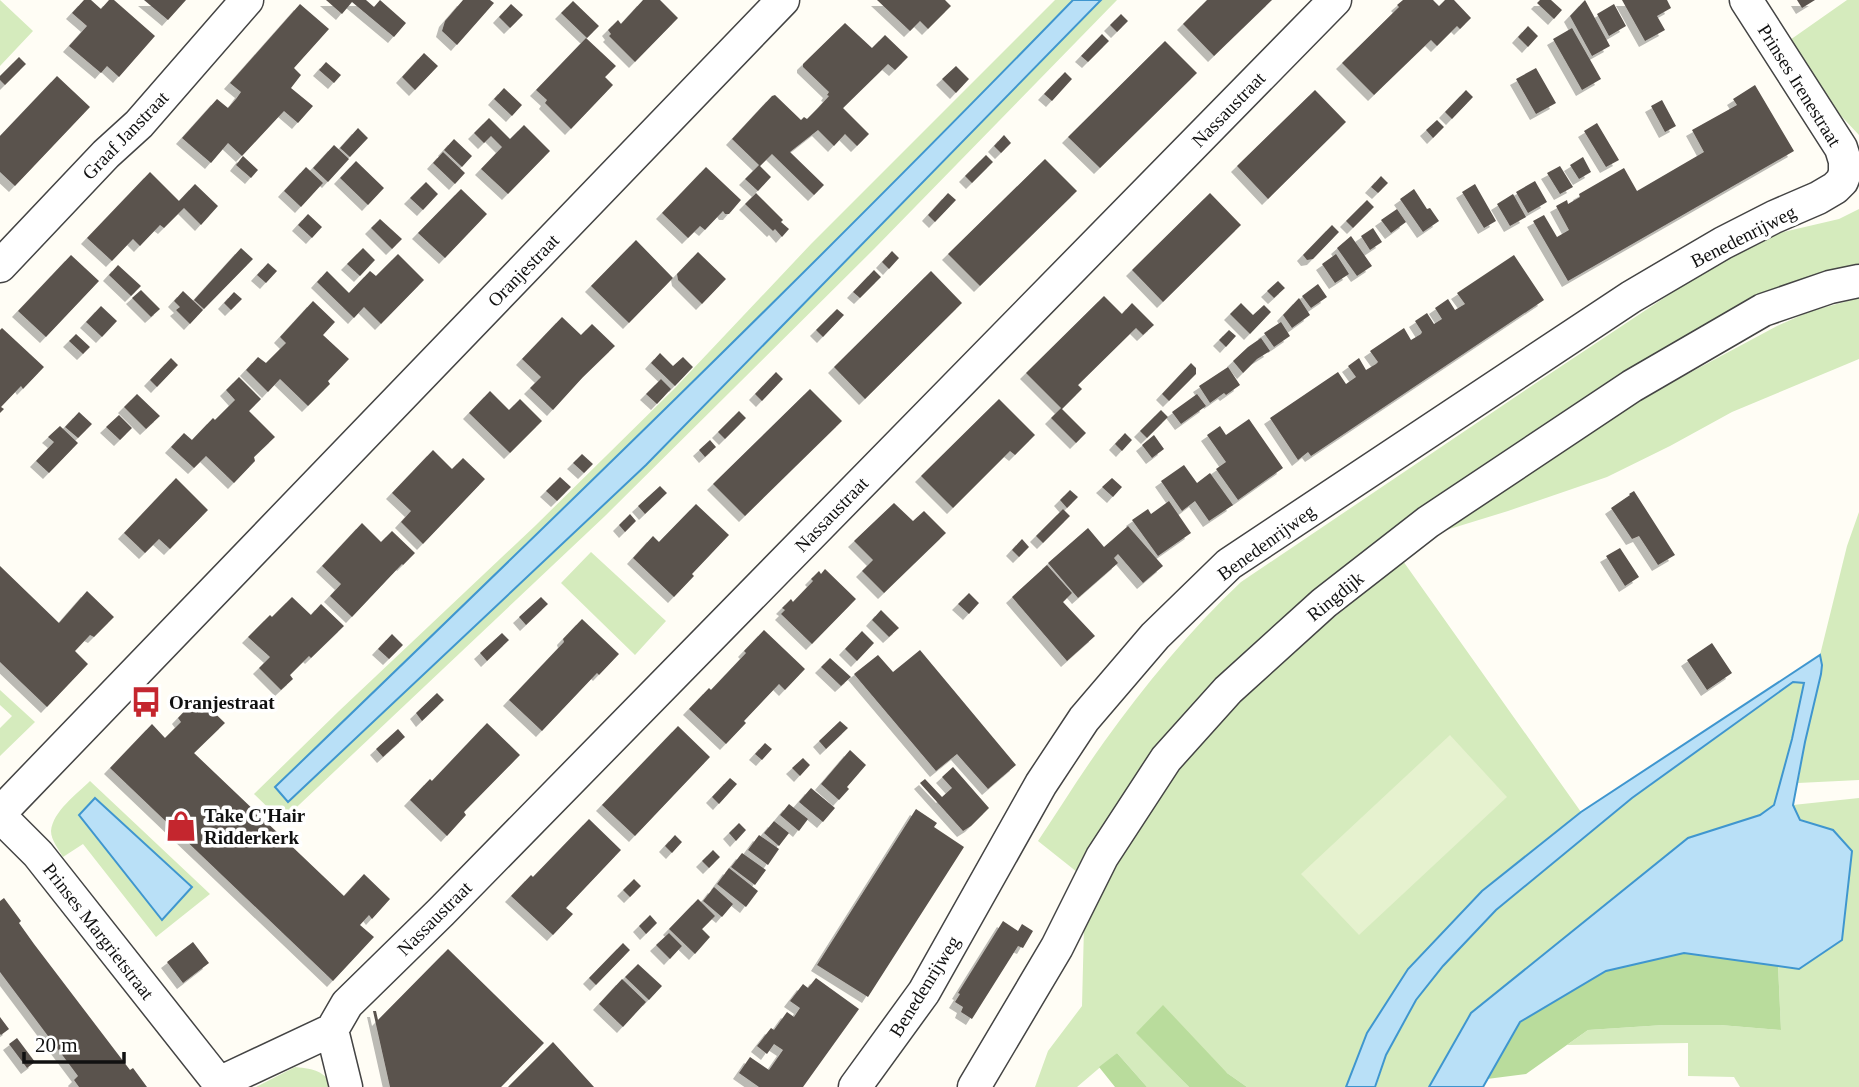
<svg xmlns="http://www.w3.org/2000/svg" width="1859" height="1087" font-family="'Times New Roman',serif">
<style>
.green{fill:#d5ebbd}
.forest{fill:#b9dc9c}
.pitch{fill:#e6f2cf}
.water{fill:#b9e0f7;stroke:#3f96cf;stroke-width:2}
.building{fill:#5a524d;filter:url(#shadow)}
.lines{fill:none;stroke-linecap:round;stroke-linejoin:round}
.minor-casing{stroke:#444;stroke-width:35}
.minor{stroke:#fff;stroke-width:32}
.labels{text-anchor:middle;stroke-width:7;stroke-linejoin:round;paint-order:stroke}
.street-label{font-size:19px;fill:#111;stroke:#fff}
.poi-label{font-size:19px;font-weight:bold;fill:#111;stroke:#fff;text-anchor:start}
</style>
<defs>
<filter id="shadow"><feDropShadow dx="-6" dy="6" stdDeviation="0" flood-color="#0004"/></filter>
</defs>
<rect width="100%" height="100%" fill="#fffdf5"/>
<!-- green -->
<path class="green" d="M 0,0 L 33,31 L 0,66 Z
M 1055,0 L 1073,0 L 949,128 L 626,449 L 275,788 L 646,465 L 1101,0 L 1117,0 L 874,249 L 605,516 L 282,821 L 254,794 L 339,711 L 535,526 L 675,388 L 811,244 Z
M 1847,0 L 1859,0 L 1859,135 L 1827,101 L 1790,40 Z
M 1859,209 L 1859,275 L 1815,288 L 1328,589 L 1082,876 L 1038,841 C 1060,808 1081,774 1104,742 C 1145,685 1190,630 1241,582 L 1539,381 L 1673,292 L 1746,247 L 1775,234 L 1839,219 Z
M 1859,298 L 1859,359 L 1732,412 L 1670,446 L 1607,477 L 1508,511 L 1430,535 L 1588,431 L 1680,378 L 1777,326 L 1811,311 Z
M 1859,512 L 1859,780 L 1798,783 L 1805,742 L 1822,665 L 1820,655 L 1847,546 Z
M 591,552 L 666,621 L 635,655 L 561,583 Z
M 1403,561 L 1581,812 L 1482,891 L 1408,969 L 1367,1033 L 1346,1087 L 1247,1087 L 1227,1073 L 1137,1033 L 1189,1087 L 1147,1087 L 1117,1053 L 1077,1087 L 1035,1087 L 1048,1051 L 1082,1006 L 1084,926 L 1127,836 L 1180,759 L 1304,642 Z
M 1793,682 L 1804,683 L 1792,739 L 1774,805 L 1760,815 L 1688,838 L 1471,1013 L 1429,1087 L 1376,1087 L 1386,1055 L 1416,1000 L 1443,966 L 1496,910 L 1632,798 Z
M 0,690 L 35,722 L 0,756 L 0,728 L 12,716 L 0,705 Z
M 90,781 L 210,894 L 156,937 L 83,844 L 63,857 C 59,850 51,840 51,831 C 53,811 77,794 90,781 Z
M 1859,798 L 1859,1087 L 1740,1087 L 1734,1077 L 1688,1076 L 1688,1043 L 1567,1045 L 1588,1030 L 1664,1025 L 1720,1025 L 1781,1030 L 1778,965 L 1799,969 L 1833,830 L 1800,820 L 1793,805 Z
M 295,1067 C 316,1069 322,1071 336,1087 L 256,1087 Z"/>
<!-- forest -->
<path class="forest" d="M 1684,953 L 1778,965 L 1781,1030 L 1720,1025 L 1664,1025 L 1588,1030 L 1526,1074 L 1487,1079 L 1520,1022 L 1606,971 Z
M 1163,1005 L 1227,1073 L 1247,1087 L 1189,1087 L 1136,1033 Z
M 1117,1053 L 1147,1087 L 1115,1087 L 1099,1067 Z"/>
<!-- pitch -->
<path class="pitch" d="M 1450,735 L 1507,797 L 1359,935 L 1301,874 Z"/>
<!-- water -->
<path class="water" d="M 1073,0 L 1101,0 L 646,465 L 288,802 L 275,787 C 544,528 812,269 1073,0 Z
M 1820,655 L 1822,665 L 1821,674 L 1805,742 L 1793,805 L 1800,820 L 1833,830 L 1852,851 L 1842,940 L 1799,969 L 1684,953 L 1606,971 L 1520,1022 L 1483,1087 L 1429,1087 L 1471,1013 L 1688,838 L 1760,815 L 1774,805 L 1792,739 L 1804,683 L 1793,682 L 1632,798 L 1496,910 L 1443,966 L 1416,1000 L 1386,1055 L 1375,1087 L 1346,1087 L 1367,1033 L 1408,969 L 1482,891 L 1581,812 Z
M 95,798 L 192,887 L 162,920 L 79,815 Z"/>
<!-- building -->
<path class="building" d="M 84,0 L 91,0 L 101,9 L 109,0 L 114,0 L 155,36 L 119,77 L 107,66 L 101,73 L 69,46 L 87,26 L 72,13 Z
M 144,0 L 186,0 L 168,20 Z
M 326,0 L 366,0 L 374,7 L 380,0 L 406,23 L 394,37 L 352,2 L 342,14 Z
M 463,0 L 490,0 L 494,3 L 457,45 L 442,31 L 445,21 Z
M 643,0 L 660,0 L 678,18 L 635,62 L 609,36 L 611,34 L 608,30 L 618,20 L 621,24 Z
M 877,0 L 945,0 L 951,6 L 928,29 L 920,21 L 910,31 Z
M 1207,0 L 1272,0 L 1214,56 L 1183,24 Z
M 1403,0 L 1433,0 L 1439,6 L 1445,0 L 1454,0 L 1471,18 L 1460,29 L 1457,26 L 1437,46 L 1431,40 L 1374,95 L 1342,63 L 1399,7 L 1397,5 Z
M 1540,0 L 1551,0 L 1562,10 L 1554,19 L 1537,3 Z
M 1585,0 L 1610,46 L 1592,56 L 1570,16 Z
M 1622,0 L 1667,0 L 1671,8 L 1657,16 L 1665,30 L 1645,41 Z
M 1797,0 L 1815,0 L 1802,8 Z
M 573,1 L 599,26 L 587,38 L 561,13 Z
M 300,4 L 329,29 L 294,68 L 301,75 L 291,88 L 313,106 L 298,123 L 284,111 L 242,156 L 228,143 L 211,163 L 182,138 L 217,99 L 228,108 L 236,99 L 241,92 L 230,83 Z
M 511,4 L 523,15 L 510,28 L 499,17 Z
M 1614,4 L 1626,26 L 1609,36 L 1597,14 Z
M 1121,14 L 1128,21 L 1117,32 L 1110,25 Z
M 845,23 L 872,48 L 885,35 L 908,57 L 895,70 L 888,64 L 843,108 L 869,134 L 857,146 L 845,134 L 834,146 L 818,130 L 790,152 L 824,185 L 814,195 L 772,154 L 760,166 L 771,177 L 758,191 L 745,179 L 759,165 L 732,139 L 772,96 L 775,95 L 801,120 L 804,117 L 807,119 L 818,108 L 829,96 L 827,95 L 829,92 L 803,67 L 803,64 Z
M 1528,26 L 1538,36 L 1528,47 L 1518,37 Z
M 1572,28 L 1601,79 L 1582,90 L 1553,39 Z
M 1102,34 L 1109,41 L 1088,62 L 1081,56 Z
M 586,38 L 616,66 L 605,77 L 613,85 L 571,129 L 545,103 L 547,100 L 536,90 Z
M 1165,41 L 1197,73 L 1100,168 L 1068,137 Z
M 424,53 L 438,66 L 415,90 L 402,77 Z
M 19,57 L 26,64 L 5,85 L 0,80 L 0,76 Z
M 326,62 L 341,75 L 334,83 L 319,70 Z
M 956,66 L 969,79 L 956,93 L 942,79 Z
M 1536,68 L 1556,103 L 1536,114 L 1516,79 Z
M 1065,72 L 1072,79 L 1052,101 L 1044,94 Z
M 57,76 L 90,107 L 15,186 L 0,172 L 0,136 Z
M 1755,85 L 1794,151 L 1568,281 L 1533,221 L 1544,215 L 1557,237 L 1569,230 L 1556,206 L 1567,200 L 1568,204 L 1580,197 L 1579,194 L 1624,168 L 1637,191 L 1704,152 L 1692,130 L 1737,105 L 1733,99 Z
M 504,88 L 522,105 L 512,116 L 494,99 Z
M 1315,90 L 1346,122 L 1268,199 L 1237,166 Z
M 1466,90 L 1473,97 L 1452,119 L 1445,112 Z
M 1662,100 L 1676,126 L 1665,132 L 1651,106 Z
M 489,118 L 510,139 L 524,125 L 550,151 L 508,194 L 481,169 L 502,147 L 491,136 L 484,143 L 474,133 Z
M 1437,120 L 1444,127 L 1433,138 L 1426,130 Z
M 1597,123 L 1619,160 L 1606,167 L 1584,131 Z
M 358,128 L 368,138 L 350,157 L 340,148 Z
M 1004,135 L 1011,143 L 1001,153 L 994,146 Z
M 454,139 L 472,156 L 462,167 L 444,150 Z
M 334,145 L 349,159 L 328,182 L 313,168 Z
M 443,152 L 465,173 L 455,184 L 433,163 Z
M 986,155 L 993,162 L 972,183 L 965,176 Z
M 243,156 L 258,170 L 251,178 L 236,165 Z
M 1583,157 L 1591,172 L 1579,179 L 1570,165 Z
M 1045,159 L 1077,191 L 980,286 L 948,254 Z
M 356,161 L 384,188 L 368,205 L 340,178 Z
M 1560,166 L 1573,187 L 1560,194 L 1547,173 Z
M 306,167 L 323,183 L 301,207 L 284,191 Z
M 706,167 L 741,200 L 729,214 L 725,214 L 723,211 L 705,230 L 700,226 L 688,238 L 662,213 Z
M 150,172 L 179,201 L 195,184 L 218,206 L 201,225 L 184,208 L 164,228 L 160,225 L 140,246 L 133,239 L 112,261 L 87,238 Z
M 1381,176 L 1388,183 L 1378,193 L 1371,187 Z
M 1535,181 L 1547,202 L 1528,213 L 1516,192 Z
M 426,182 L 438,194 L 423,210 L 410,198 Z
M 1475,184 L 1496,221 L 1484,228 L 1462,192 Z
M 461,189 L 487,214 L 445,258 L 418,233 Z
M 1414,189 L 1427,209 L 1430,208 L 1439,221 L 1423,232 L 1400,199 Z
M 756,193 L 783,220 L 781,222 L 789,229 L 782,237 L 775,229 L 773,231 L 745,204 Z
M 948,193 L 956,200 L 935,222 L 928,215 Z
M 1210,193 L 1241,225 L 1163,302 L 1132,270 Z
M 1513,194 L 1526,217 L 1510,226 L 1497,204 Z
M 1367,200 L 1374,207 L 1353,228 L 1346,221 Z
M 1397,209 L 1406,222 L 1391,233 L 1381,220 Z
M 308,214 L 322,227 L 312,238 L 298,225 Z
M 380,219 L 402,239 L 392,249 L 371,228 Z
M 1332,225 L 1339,232 L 1313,259 L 1307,260 L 1303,255 Z
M 1373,228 L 1382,242 L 1370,250 L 1361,236 Z
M 1351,236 L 1372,266 L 1357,276 L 1337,248 Z
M 636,240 L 673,278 L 629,323 L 591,286 Z
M 241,248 L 253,259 L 204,309 L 194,300 Z
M 363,248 L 375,260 L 360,276 L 347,264 Z
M 892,251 L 899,258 L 889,269 L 882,262 Z
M 698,252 L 726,279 L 702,304 L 678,280 L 677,274 Z
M 398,254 L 424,280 L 381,324 L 364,307 L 354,318 L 317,282 L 327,271 L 349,293 L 370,271 L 376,276 Z
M 1336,254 L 1349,274 L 1335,283 L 1322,264 Z
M 71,255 L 99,281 L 46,337 L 18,311 Z
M 1514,255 L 1544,300 L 1311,456 L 1308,452 L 1298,460 L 1270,418 L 1338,372 L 1346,384 L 1356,377 L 1348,366 L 1359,358 L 1366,370 L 1376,364 L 1378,362 L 1370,351 L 1404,328 L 1411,340 L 1421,334 L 1422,332 L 1415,321 L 1427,313 L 1434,324 L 1442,319 L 1435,308 L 1448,299 L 1455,310 L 1465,304 L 1457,293 Z
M 268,263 L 277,271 L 266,283 L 257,275 Z
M 118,265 L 141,286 L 131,296 L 109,275 Z
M 874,270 L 881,277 L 860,298 L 853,292 Z
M 931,271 L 962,303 L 865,399 L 834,367 Z
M 1278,281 L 1285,288 L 1274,298 L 1267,291 Z
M 1318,284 L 1327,297 L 1311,308 L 1302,296 Z
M 141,290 L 160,309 L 151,317 L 132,298 Z
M 183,291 L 203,310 L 190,324 L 176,310 L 180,307 L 174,301 Z
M 234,292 L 242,299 L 231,310 L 224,303 Z
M 1104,296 L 1122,314 L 1132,303 L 1154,325 L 1143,335 L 1136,328 L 1078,385 L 1082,389 L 1062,409 L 1026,373 Z
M 1299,298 L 1310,315 L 1292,328 L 1283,315 Z
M 313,301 L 335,322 L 323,335 L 349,359 L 328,381 L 330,384 L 308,406 L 280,379 L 268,392 L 246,370 L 258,357 L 266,363 L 286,343 L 280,337 Z
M 1241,303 L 1253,315 L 1264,305 L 1271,312 L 1250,334 L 1230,314 Z
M 101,306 L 117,321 L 102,337 L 86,322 Z
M 837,309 L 844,315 L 823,337 L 816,330 Z
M 562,317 L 581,335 L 592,324 L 615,346 L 583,377 L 553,410 L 530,388 L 541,377 L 522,359 Z
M 1281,322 L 1290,336 L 1274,347 L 1264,333 Z
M 2,328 L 44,367 L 23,389 L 21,386 L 1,407 L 4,409 L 0,413 L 0,330 Z
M 1229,330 L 1236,336 L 1226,347 L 1219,340 Z
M 76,334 L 90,347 L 83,354 L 69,341 Z
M 1261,338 L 1270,351 L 1257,359 L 1243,373 L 1233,361 L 1248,347 Z
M 660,353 L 673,366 L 683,357 L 693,367 L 675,386 L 651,363 Z
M 171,358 L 178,365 L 157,387 L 150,380 Z
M 1191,363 L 1196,368 L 1196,374 L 1169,401 L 1162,394 Z
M 1228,367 L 1240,385 L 1226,395 L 1224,393 L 1210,403 L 1199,386 Z
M 776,372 L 783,379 L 762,401 L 755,394 Z
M 239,377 L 261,399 L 249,411 L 275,437 L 254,457 L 255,461 L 234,483 L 206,456 L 194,468 L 171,447 L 184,433 L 192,440 L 213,418 L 215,420 L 235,400 L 226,390 Z
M 661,379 L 671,389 L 657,404 L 646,394 Z
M 810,389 L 842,421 L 745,516 L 713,484 Z
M 490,391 L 509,410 L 520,399 L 542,421 L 510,453 L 469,413 Z
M 137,394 L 160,416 L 146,429 L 124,407 Z
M 1197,394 L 1206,406 L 1181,424 L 1172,412 Z
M 999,399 L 1035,435 L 1015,455 L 1010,451 L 953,508 L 921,476 Z
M 1061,408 L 1086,433 L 1076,443 L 1051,418 Z
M 1161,410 L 1168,417 L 1147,438 L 1140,431 Z
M 739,411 L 746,418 L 725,439 L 718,432 Z
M 79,412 L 92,424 L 78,438 L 65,427 Z
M 119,415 L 132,428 L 120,440 L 106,427 Z
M 1249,419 L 1283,468 L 1238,500 L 1216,469 L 1226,462 L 1207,435 L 1220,426 L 1226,435 Z
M 60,426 L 78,443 L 49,473 L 36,461 L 54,442 L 48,437 Z
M 1125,433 L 1132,440 L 1122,451 L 1115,444 Z
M 1154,435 L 1164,449 L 1152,458 L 1142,445 Z
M 710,440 L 716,447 L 705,457 L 699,450 Z
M 433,450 L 452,469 L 463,458 L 485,479 L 423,544 L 401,522 L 411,511 L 392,493 Z
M 582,454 L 593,464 L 584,473 L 573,463 Z
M 1184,465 L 1197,483 L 1210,473 L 1233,505 L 1209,521 L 1195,501 L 1182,511 L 1161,481 Z
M 560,477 L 571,487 L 557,501 L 546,491 Z
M 176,478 L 208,510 L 170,549 L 159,539 L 145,553 L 124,533 Z
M 1112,478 L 1122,487 L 1113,497 L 1102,487 Z
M 660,486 L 667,493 L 645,514 L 638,506 Z
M 1070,490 L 1078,497 L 1067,508 L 1060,500 Z
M 1634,491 L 1675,555 L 1658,565 L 1639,536 L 1632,539 L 1611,508 L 1630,495 L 1629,494 Z
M 1169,501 L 1191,533 L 1158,556 L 1132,520 L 1148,509 L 1151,514 Z
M 894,503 L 913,521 L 924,511 L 946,533 L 884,593 L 862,571 L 873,560 L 854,541 Z
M 696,504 L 729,535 L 692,574 L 694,576 L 674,597 L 633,558 L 653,536 L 659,542 Z
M 1063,509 L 1070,516 L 1043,543 L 1036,536 Z
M 630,514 L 636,521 L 625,532 L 619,525 Z
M 362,523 L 381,542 L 392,531 L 415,553 L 403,565 L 402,564 L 352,617 L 330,596 L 341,584 L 322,566 Z
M 1128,526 L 1163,566 L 1143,583 L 1118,554 L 1114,558 L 1118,563 L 1078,598 L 1048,563 L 1088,528 L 1104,547 Z
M 1022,539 L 1029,547 L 1019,557 L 1012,550 Z
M 1620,548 L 1639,577 L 1625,586 L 1606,556 Z
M 1047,565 L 1072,593 L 1063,602 L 1095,636 L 1067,661 L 1012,597 Z
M 0,566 L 59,623 L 87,591 L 114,617 L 94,637 L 90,635 L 75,651 L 88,664 L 47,707 L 0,662 Z
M 825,569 L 856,599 L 812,644 L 781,614 L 785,610 L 782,608 L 791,599 L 793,602 L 813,581 L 811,579 L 819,571 L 821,574 Z
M 969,593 L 979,603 L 969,614 L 958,604 Z
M 292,597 L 311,615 L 321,604 L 344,626 L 311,658 L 309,656 L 290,675 L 293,679 L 281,690 L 259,668 L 270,657 L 248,637 L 270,615 L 272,617 Z
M 541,597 L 548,604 L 526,625 L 519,617 Z
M 881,610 L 899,628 L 889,637 L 872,620 Z
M 582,619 L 619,654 L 599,675 L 597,673 L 542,731 L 509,700 L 564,642 L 563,639 Z
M 764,630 L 805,669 L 785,690 L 779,684 L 744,721 L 746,723 L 726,744 L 689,709 L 709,688 L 711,690 L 746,653 L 744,651 Z
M 862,631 L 874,643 L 857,661 L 845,649 Z
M 502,633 L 509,640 L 487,661 L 480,653 Z
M 392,634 L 403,645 L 389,659 L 378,649 Z
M 1712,643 L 1732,673 L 1707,690 L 1687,660 Z
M 920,650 L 1016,765 L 988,789 L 957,754 L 936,771 L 854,674 L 878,655 L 893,672 Z
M 830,658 L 851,677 L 841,686 L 821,667 Z
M 437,693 L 444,700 L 422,721 L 416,713 Z
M 198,697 L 225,723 L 194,753 L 344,896 L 364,874 L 390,899 L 372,919 L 369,915 L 360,925 L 374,937 L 333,981 L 110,768 L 152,724 L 165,738 L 181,722 L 178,718 Z
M 840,721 L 848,728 L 826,749 L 819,741 Z
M 487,723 L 520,755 L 464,812 L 466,815 L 447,836 L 410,800 L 430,779 L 432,781 Z
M 678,726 L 710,757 L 635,836 L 602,805 Z
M 398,729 L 405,737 L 383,757 L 376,749 Z
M 765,743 L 772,749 L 762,760 L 755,754 Z
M 850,750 L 866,765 L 847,787 L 849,789 L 839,800 L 821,784 Z
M 803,758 L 810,765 L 800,776 L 792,768 Z
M 953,767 L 989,808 L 971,826 L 963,831 L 920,783 L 925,779 L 942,797 L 952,788 L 942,777 Z
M 730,778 L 737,784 L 719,804 L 712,797 Z
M 811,788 L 835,808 L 823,822 L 799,802 Z
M 789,804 L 808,819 L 799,831 L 780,815 Z
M 916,809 L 937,823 L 934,827 L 964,847 L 868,997 L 817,965 Z
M 589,819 L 621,850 L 566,908 L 573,914 L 553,935 L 511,896 L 531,875 L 533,877 Z
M 774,821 L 789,833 L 779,846 L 764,833 Z
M 739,823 L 746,830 L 736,841 L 729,833 Z
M 675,835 L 682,842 L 672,853 L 665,846 Z
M 759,835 L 779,849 L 768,865 L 748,850 Z
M 713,850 L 720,857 L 709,868 L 702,861 Z
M 742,853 L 766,870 L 755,885 L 731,867 Z
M 729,868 L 758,891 L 746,907 L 717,884 Z
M 634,879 L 641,886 L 630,897 L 623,890 Z
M 714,887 L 733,904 L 722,917 L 703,901 Z
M 4,898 L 21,921 L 19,923 L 34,944 L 130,1070 L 133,1068 L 147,1087 L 79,1087 L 74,1080 L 78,1076 L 0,972 L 0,901 Z
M 698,899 L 715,916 L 702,929 L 710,937 L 695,954 L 669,929 Z
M 650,915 L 657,923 L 646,934 L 639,926 Z
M 1003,921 L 1018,931 L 1022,924 L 1033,931 L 1023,948 L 1018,946 L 972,1019 L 961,1012 L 963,1007 L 955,1002 L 960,994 L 958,993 Z
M 669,933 L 682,946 L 670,959 L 656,945 Z
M 193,942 L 209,963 L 183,983 L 167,962 Z
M 623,943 L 630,950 L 596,985 L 589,978 Z
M 448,949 L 544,1043 L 501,1087 L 390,1087 L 373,1011 L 376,1011 L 378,1020 Z
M 638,964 L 662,986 L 649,1000 L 625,977 Z
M 816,978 L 859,1009 L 803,1087 L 759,1087 L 739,1073 L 750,1057 L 769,1070 L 783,1050 L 774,1044 L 767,1054 L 757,1046 L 771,1028 L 774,1030 L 787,1012 L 794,1017 L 800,1008 L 790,1001 L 803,984 L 808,988 Z
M 622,979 L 646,1002 L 623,1027 L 599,1004 Z
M 0,1017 L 9,1029 L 1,1035 L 0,1034 Z
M 17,1038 L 35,1062 L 27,1068 L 9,1044 Z
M 553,1042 L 594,1087 L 508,1087 Z"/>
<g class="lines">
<defs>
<path id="minor" d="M 0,266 L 106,154 L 139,124 L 247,0
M 0,813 L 783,0
M 0,816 L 38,854 L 219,1083 L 220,1087
M 332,1030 L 347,1004 L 441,912 L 1335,0
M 219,1083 L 332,1030 L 346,1087
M 855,1087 L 924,992 L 1041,784 L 1084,719 L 1155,636 L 1229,564 L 1631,297 L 1723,243 L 1774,217 L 1818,198 L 1835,188 L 1842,181 L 1845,173 L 1845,161 L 1841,148 L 1746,0
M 974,1087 L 1057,947 L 1102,857 L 1166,759 L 1228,690 L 1324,603 L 1428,522 L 1632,386 L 1763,310 L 1830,287 L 1859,281"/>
</defs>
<!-- minor casing -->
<use href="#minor" class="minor-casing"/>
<!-- minor -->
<use href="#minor" class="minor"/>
</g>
<!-- icons -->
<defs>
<symbol id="bus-bare" viewBox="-9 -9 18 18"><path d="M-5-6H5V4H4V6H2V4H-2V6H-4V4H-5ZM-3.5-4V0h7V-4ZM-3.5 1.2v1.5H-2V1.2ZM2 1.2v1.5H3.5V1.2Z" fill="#c4262e" stroke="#fff" stroke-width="2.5" paint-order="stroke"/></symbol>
<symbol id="shop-bare" viewBox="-9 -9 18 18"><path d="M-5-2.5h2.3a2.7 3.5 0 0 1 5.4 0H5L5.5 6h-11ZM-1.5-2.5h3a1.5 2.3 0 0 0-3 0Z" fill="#c4262e" stroke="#fff" stroke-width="2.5" paint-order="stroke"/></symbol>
</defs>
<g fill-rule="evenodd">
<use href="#bus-bare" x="124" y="680" width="44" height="44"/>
<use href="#shop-bare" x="159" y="804" width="44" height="44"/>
</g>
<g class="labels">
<!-- street labels -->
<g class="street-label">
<text transform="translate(1800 85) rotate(58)" y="7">Prinses Irenestraat</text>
<text transform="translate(1228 109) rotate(-46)" y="7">Nassaustraat</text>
<text transform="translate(125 135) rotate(-46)" y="7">Graaf Janstraat</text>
<text transform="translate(1743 236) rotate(-27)" y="7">Benedenrijweg</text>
<text transform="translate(523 270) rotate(-46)" y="7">Oranjestraat</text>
<text transform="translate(831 514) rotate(-46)" y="7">Nassaustraat</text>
<text transform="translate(1266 542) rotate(-36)" y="7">Benedenrijweg</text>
<text transform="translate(1335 596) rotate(-39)" y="7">Ringdijk</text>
<text transform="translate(434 918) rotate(-45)" y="7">Nassaustraat</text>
<text transform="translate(99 931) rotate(52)" y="7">Prinses Margrietstraat</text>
<text transform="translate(924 986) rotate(-58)" y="7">Benedenrijweg</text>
</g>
<!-- poi labels -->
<g class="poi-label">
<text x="169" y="709">Oranjestraat</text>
<text x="204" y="822">Take C'Hair<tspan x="204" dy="22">Ridderkerk</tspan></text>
</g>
</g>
<!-- scale -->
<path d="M24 1052v10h100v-10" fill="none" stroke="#111111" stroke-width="3.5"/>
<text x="35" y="1052" font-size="21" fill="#111111" stroke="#ffffff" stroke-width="5" paint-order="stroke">20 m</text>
</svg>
